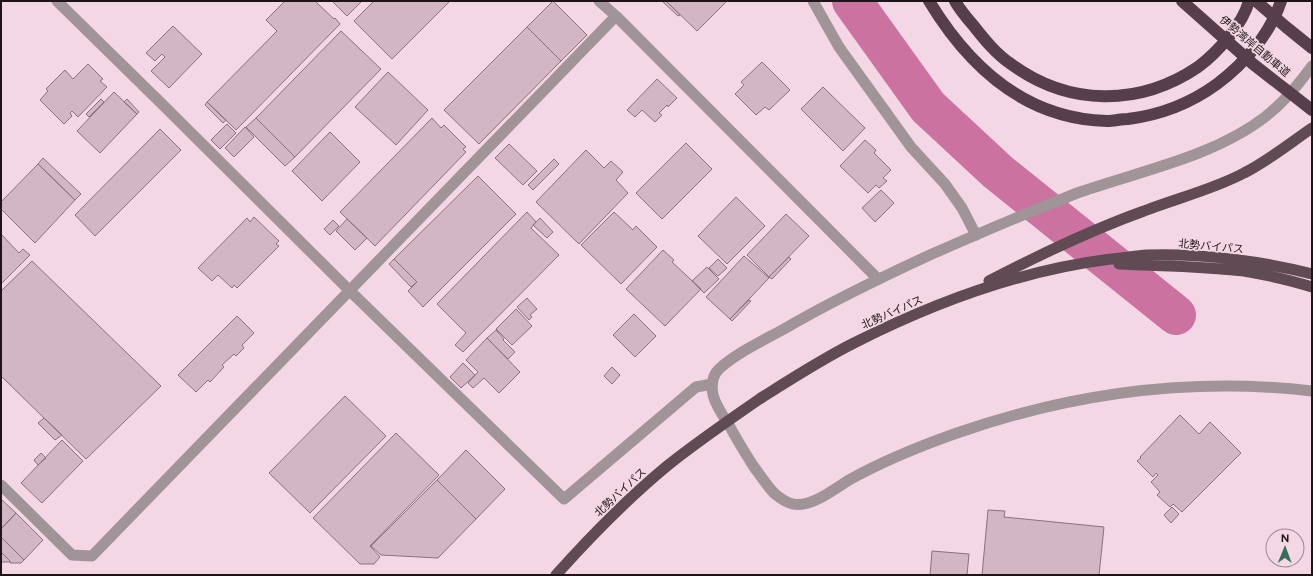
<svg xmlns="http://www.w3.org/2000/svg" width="1313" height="576" font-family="Figtree,'Noto Sans JP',sans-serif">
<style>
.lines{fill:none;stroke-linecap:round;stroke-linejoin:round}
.river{stroke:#cc72a1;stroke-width:40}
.building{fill:#d2b6c3;stroke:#8a717d}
.minor{stroke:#a09499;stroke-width:11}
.tertiary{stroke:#a09499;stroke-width:11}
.trunk{stroke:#604a54;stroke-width:11}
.motorway{stroke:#563f4a;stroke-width:12}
.trunk-bridge{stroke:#604a54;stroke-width:11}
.motorway-bridge{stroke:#563f4a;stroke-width:12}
.labels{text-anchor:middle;stroke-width:3.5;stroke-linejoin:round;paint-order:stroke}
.street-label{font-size:11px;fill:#1e1419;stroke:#f4d7e4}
</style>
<rect width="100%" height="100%" fill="#f4d7e4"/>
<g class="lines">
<!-- river -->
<path class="river" d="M 852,1 L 928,107 L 998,172 L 1176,315"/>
</g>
<!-- building -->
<path class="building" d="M 285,1 L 315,1 L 334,19 L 335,18 L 340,24 L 236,130 L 207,102 L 277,31 L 266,20 Z
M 332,1 L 362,1 L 347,16 Z
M 374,1 L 450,1 L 392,59 L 354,21 Z
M 553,1 L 587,35 L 561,61 L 527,27 Z
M 662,1 L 666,1 L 680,15 L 678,16 Z
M 666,1 L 727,1 L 697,31 Z
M 173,26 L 202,54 L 169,88 L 151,71 L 165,57 L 162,54 L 155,61 L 146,53 Z
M 527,27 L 561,61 L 479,144 L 444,110 Z
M 341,31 L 381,69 L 295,157 L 256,118 Z
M 762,62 L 790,90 L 769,110 L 765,107 L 756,115 L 735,94 L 744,85 L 741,82 Z
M 88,64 L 103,79 L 100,81 L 107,87 L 78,117 L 72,111 L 70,113 L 72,116 L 64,124 L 40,100 L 48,91 L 46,89 L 65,70 L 73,79 Z
M 388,72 L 428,110 L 396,145 L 355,107 Z
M 657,79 L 677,98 L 668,107 L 667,105 L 659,113 L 662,115 L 655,122 L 642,110 L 635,117 L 627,110 Z
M 823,87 L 865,128 L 843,151 L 801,109 Z
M 114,92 L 137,114 L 100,153 L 77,131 Z
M 101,99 L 104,102 L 89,117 L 86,114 Z
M 127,99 L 139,112 L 137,114 L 124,102 Z
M 207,102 L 226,120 L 223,123 L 205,105 Z
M 256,118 L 295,157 L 285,166 L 246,127 Z
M 432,118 L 441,128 L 444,125 L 466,147 L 463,149 L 466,152 L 375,246 L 340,212 Z
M 227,124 L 236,133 L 220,149 L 211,140 Z
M 245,127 L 254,137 L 234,157 L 225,148 Z
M 160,129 L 181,150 L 95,236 L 75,215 Z
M 330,132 L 360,162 L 322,201 L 292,171 Z
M 865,140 L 876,150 L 874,153 L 891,170 L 883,178 L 887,181 L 879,188 L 876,185 L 868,193 L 840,166 Z
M 686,143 L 712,169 L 662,219 L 636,193 Z
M 509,144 L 537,171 L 523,185 L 495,158 Z
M 586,150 L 604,168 L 611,161 L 623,172 L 616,180 L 628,193 L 579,244 L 536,202 Z
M 43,158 L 81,194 L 75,200 L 38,164 Z
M 554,159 L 559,164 L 533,190 L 528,185 Z
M 38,164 L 75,200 L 35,243 L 1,209 L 1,202 Z
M 478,176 L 516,214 L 423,307 L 408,291 L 417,282 L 394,259 Z
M 881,190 L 894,203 L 875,222 L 862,208 Z
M 736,197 L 765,226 L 727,264 L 698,236 Z
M 527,212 L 536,222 L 531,228 L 559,255 L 463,352 L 455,345 L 466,333 L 437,304 Z
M 614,212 L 633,230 L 636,226 L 657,247 L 621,284 L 581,245 Z
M 786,214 L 809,236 L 769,277 L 747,255 Z
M 254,217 L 279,241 L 276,244 L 279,246 L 237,288 L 234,285 L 232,288 L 218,275 L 212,281 L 198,268 L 247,218 L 250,222 Z
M 540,218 L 553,232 L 547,238 L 533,225 Z
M 347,219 L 367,238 L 355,250 L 336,231 Z
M 333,220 L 339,226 L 330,235 L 324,229 Z
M 1,234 L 19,253 L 23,249 L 30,255 L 1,284 Z
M 663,250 L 674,260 L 672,262 L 701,289 L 665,326 L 626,289 Z
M 744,256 L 769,278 L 730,319 L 706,297 Z
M 789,257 L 791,259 L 772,279 L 769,277 Z
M 394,259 L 417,282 L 411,287 L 389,264 Z
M 718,259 L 727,268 L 718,276 L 709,268 Z
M 32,261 L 161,386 L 86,459 L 2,377 L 1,379 L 1,291 Z
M 707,267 L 719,279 L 704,293 L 692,281 Z
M 527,298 L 537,309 L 530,315 L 532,317 L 529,320 L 517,307 Z
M 749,300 L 751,301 L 732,321 L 730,319 Z
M 516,309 L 532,326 L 512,345 L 496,329 Z
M 634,314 L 656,336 L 635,357 L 613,335 Z
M 237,316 L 254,333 L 242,345 L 244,348 L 236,356 L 234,354 L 222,365 L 224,367 L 210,382 L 208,380 L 196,392 L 178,375 Z
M 496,330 L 504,339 L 503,340 L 515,352 L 508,359 L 487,338 Z
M 487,338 L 520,372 L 499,393 L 484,378 L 473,388 L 468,383 L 478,372 L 466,360 Z
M 463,363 L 475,375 L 461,388 L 450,377 Z
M 612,367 L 620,375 L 612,384 L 604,376 Z
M 345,396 L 386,436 L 310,513 L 269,473 Z
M 1180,415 L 1199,434 L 1210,422 L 1241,453 L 1182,512 L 1173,504 L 1170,507 L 1157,495 L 1160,492 L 1151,482 L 1158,475 L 1156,473 L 1153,477 L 1137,461 L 1141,458 L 1140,457 Z
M 44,418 L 62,435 L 55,440 L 38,423 Z
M 396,433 L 439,475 L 370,546 L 380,557 L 374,564 L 360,564 L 313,518 Z
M 62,440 L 83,461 L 42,503 L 21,483 Z
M 466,450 L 505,489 L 476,519 L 437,480 Z
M 41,453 L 46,458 L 38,465 L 34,460 Z
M 437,480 L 476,519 L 438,558 L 381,555 L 371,546 Z
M 1,499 L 16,513 L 1,529 Z
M 1172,507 L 1179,514 L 1171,523 L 1164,515 Z
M 988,510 L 1005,511 L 1004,517 L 1104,527 L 1099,575 L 982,575 Z
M 16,513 L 43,540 L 24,560 L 1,537 L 1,529 Z
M 1,537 L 24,560 L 21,563 L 10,563 L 10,561 L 1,552 Z
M 932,551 L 969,554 L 967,575 L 930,575 Z
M 1,552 L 10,561 L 9,562 L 1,562 Z"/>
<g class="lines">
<!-- minor -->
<path class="minor" d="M 57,1 L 163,105 L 350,291 L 564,499 L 696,387 L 712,384
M 599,1 L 616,16 L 878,279
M 813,1 L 839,47 L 911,147 L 945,184 L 962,208 L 976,235
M 1,485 L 72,555 L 92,556 L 616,16"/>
<!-- tertiary -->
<path class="tertiary" d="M 1312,66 C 1299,84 1283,103 1265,117 C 1213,157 1140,171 1080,192 C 1062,199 1045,206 1028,213 C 996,226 964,240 932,254 C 882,277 832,301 784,329 C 764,340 736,353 719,369 C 712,376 711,385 713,395 C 716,406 723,416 729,425 C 737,440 745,453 754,467 C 761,476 767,486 775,494 C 780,498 787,503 793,504 C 811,508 834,489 849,480 C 883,461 920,446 957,433 C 1072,393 1191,377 1312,391"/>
<!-- trunk -->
<path class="trunk" d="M 1119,264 C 1160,266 1202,266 1244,271 C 1267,275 1290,280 1312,287
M 989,281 C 1039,255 1091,230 1144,211 C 1177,198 1212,190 1244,173 C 1268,161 1290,143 1312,128
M 761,398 C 791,379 822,359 854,343 C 935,302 1021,270 1111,259 C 1123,258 1135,256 1147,255 C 1199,253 1262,261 1312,274"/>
<!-- motorway -->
<path class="motorway" d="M 929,1 C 969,67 1025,119 1107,121 C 1114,121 1121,119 1128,119 C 1160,115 1191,103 1217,84 C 1245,63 1270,34 1281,1
M 955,1 C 960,10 966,17 973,25 C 984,39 996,54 1011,64 C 1068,106 1139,107 1198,67 C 1217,53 1243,24 1249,1"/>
<!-- trunk-bridge -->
<path class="trunk-bridge" d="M 556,575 C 590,537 627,499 667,466 C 697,442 729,420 761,398"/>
<!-- motorway-bridge -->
<path class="motorway-bridge" d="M 1182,1 L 1253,64 L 1312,110
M 1256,1 L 1286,27 L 1312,48"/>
</g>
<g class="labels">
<!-- street labels -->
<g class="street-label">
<text transform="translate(1255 46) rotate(40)" y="4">伊勢湾岸自動車道</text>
<text transform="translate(1211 246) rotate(5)" y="4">北勢バイパス</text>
<text transform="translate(892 312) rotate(-24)" y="4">北勢バイパス</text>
<text transform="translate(620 492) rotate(-43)" y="4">北勢バイパス</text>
</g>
</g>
<!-- border -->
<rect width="1313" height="576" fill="none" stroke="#1e1419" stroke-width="4"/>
<!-- north arrow -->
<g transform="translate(1285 548) rotate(1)"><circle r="19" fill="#f4d7e4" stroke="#9e8993"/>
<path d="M0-3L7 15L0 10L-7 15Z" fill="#336f5b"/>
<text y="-6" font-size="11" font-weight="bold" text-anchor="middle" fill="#1e1419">N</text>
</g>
</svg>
